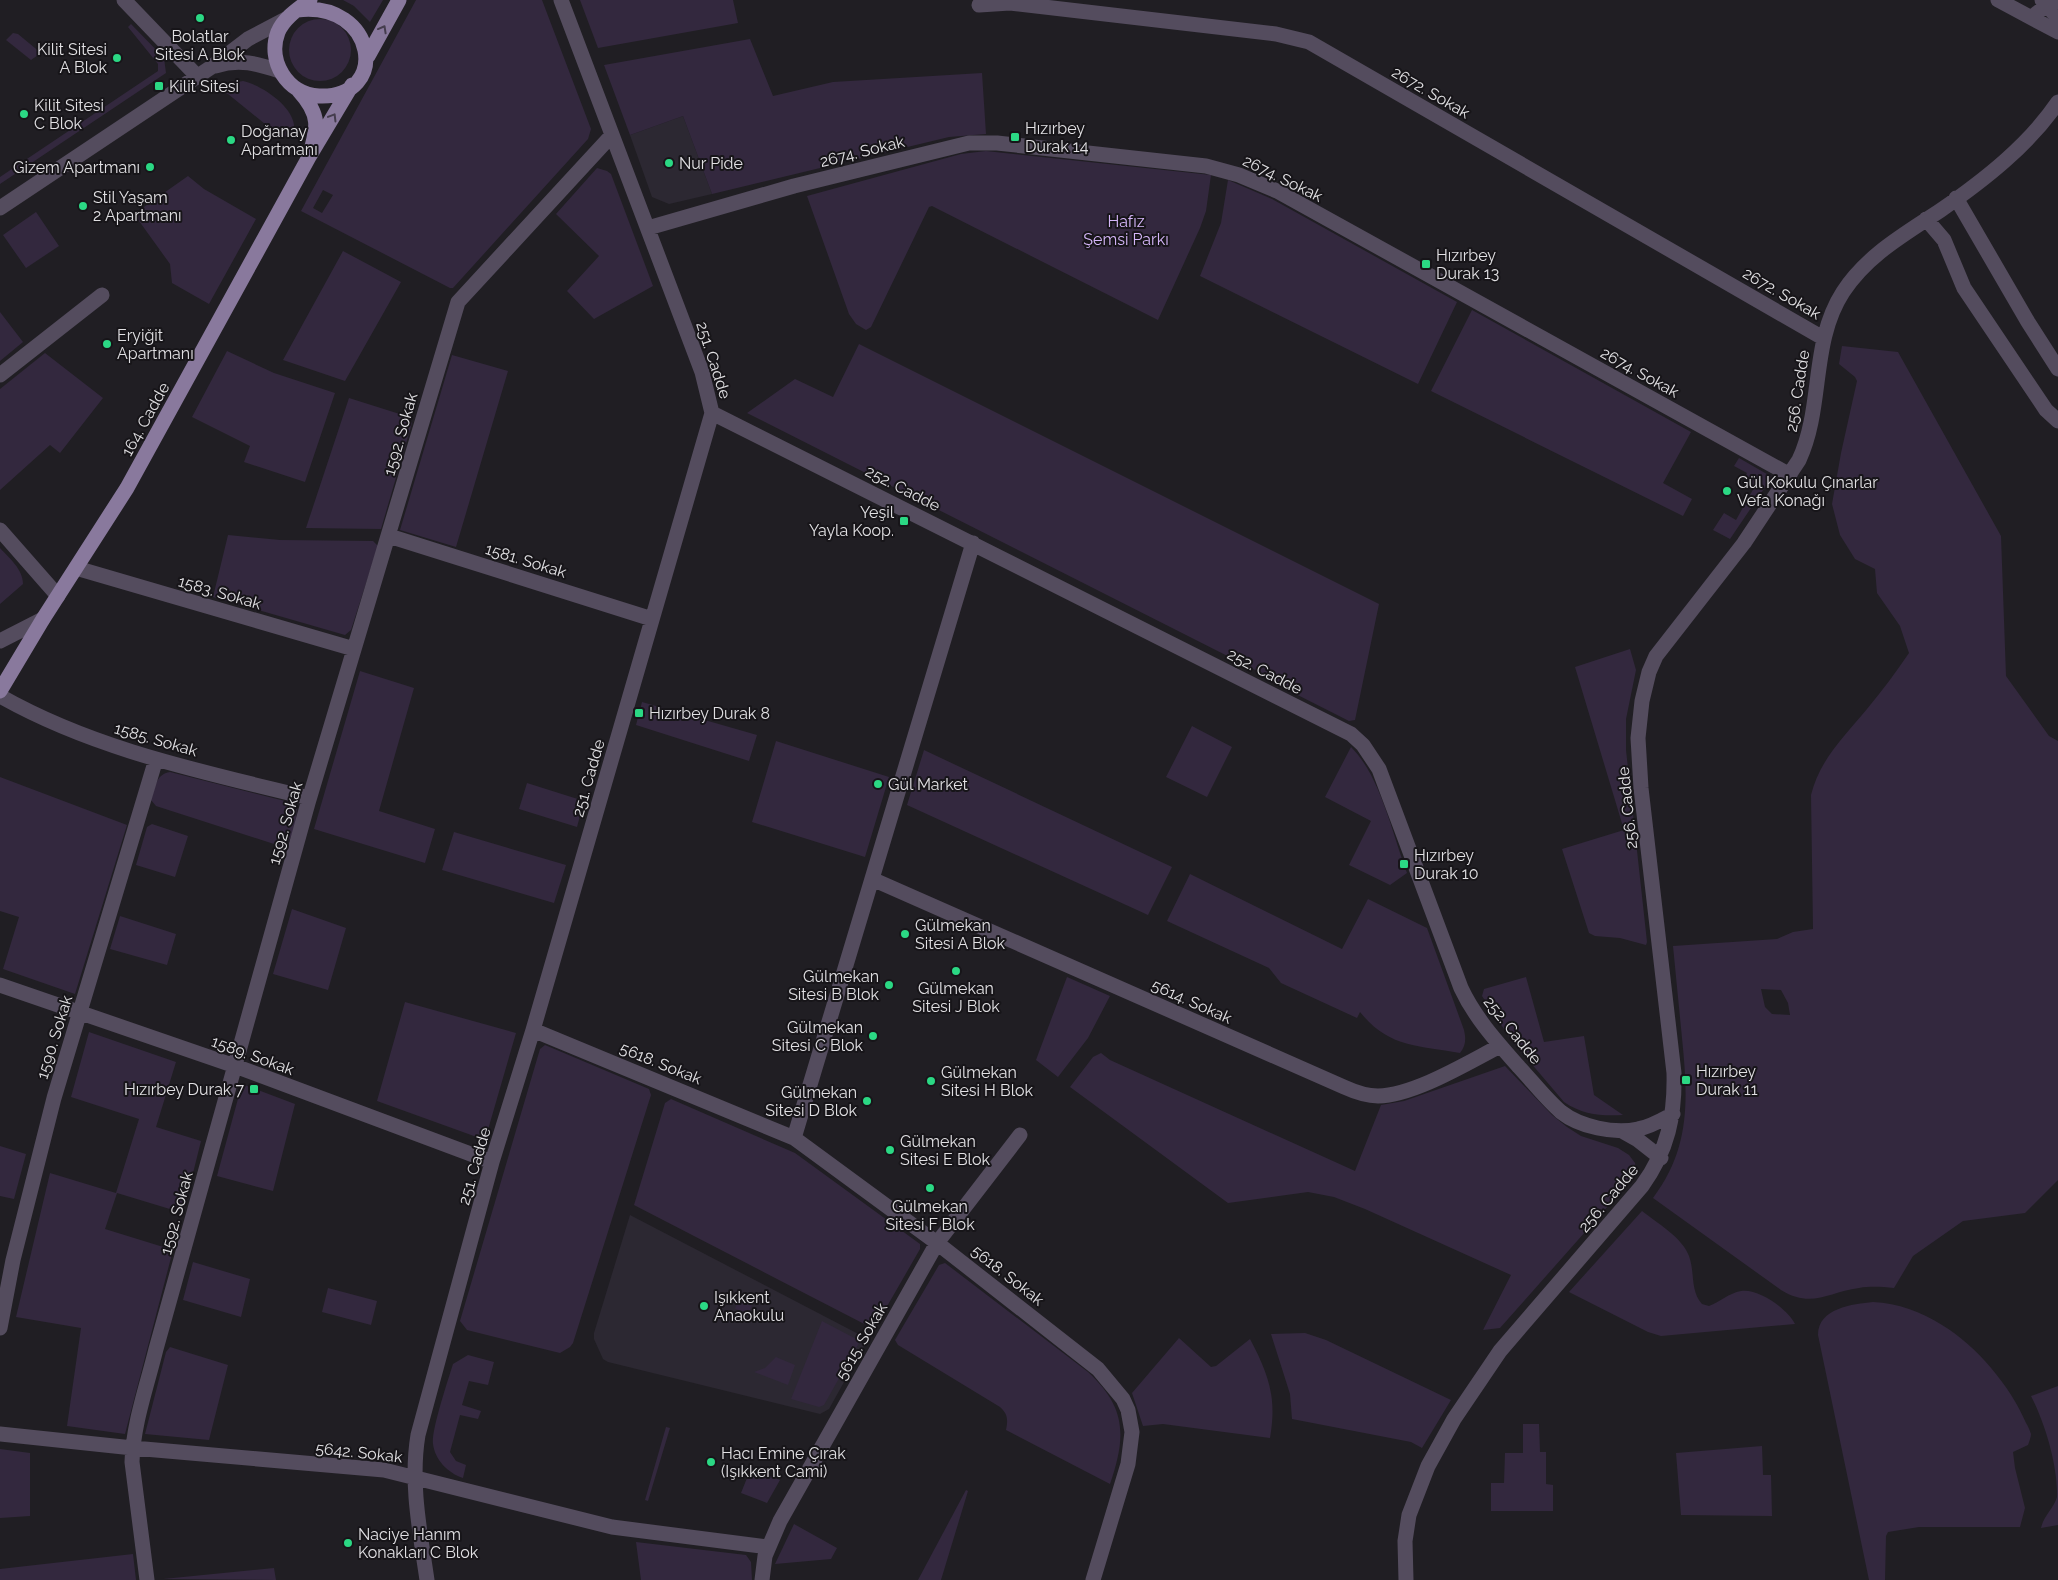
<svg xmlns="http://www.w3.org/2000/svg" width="2058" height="1580" font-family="Raleway,sans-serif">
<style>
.built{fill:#2c2832}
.green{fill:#33283e;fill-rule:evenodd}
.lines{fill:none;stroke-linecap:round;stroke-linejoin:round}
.minor{stroke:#544c5e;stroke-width:15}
.major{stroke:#89799d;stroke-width:15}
.oneway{stroke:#453d4e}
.poi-dot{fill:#2bd884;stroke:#171519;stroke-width:2}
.labels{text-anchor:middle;stroke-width:4;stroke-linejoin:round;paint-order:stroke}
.poi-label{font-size:16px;fill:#e1e0e3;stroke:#171519;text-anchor:start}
.street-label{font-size:16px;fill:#e1e0e3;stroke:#171519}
.park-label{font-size:16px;fill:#d5b6f9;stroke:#171519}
</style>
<rect width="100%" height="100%" fill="#201e23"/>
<!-- built -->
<path class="built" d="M 683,116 L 712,194 L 669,204 L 652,197 L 630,135 Z
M 630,1215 L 868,1339 L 829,1409 L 820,1414 L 608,1362 L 603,1359 L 594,1339 L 594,1333 Z"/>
<!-- green -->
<path class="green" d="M 343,0 L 383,0 L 370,22 L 354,6 Z
M 416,0 L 542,0 L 591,129 L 588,139 L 453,288 L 450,288 L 301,211 ZM 323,190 L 333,195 L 322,213 L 313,208 Z
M 580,0 L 733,0 L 738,23 L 598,48 Z
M289 50a31 31 0 1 1 62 0a31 31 0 1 1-62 0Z
M 131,24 L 164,58 L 166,73 L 0,184 L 0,177 L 158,71 L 158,64 L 128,27 Z
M 13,33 L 18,34 L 41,53 L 31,60 L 6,40 Z
M 750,39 L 773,96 L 833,82 L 982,73 L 986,134 L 949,137 L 712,194 L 683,116 L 630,135 L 604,65 Z
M 243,81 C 262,85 302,111 293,135 L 281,137 L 228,94 L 222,92 L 222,85 Z
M 986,151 L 1211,175 L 1206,211 L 1200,228 L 1158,320 L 932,206 L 929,207 L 871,327 L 866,330 L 856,324 L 849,314 L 807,196 L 961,154 Z
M 597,168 L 607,171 L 611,174 L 653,286 L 594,319 L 567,291 L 599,256 L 556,214 Z
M 188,176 L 204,189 L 256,219 L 209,304 L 172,283 L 170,264 L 134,214 Z
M 1228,180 L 1272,199 L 1457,302 L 1418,384 L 1200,276 L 1221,223 Z
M 36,212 L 59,246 L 26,268 L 3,235 Z
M 343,251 L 401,282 L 345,381 L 283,360 Z
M 1472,310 L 1691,432 L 1663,483 L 1692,499 L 1683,516 L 1431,391 Z
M 0,312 L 23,342 L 0,361 Z
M 859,344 L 1379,604 L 1355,720 L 1349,721 L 1272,682 L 1273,679 L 747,413 L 795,379 L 833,397 Z
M 1842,346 L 1898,352 L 2001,536 L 2006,676 L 2049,736 L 2058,741 L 2058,1180 L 2025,1213 L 1963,1221 L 1913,1256 L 1894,1288 C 1882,1287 1871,1286 1859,1288 C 1828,1292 1812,1309 1781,1290 L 1653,1198 C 1691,1148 1688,1098 1682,1038 C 1679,1007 1676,977 1673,946 L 1777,939 L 1793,932 L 1813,929 L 1811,795 C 1820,759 1844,737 1867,709 C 1882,691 1896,672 1909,653 L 1900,626 L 1877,593 L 1875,569 L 1855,559 L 1840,535 L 1832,504 L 1841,453 L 1857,381 L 1855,377 L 1839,364 ZM 1761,989 L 1781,990 L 1788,1003 L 1790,1015 L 1772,1014 L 1765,1007 Z
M 227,351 L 274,373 L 335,393 L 305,482 L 244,462 L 250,446 L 192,417 Z
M 45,353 L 103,398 L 60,453 L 50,445 L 0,490 L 0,389 Z
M 452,355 L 508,371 L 456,547 L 400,530 Z
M 349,398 L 406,416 L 412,423 L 381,529 L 306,528 Z
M 1739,458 L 1772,477 L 1730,539 L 1713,530 L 1724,513 L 1736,520 L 1755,486 L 1744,479 L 1747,473 L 1734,466 Z
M 228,535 L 280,540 L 373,541 L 378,546 L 351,630 L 345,635 L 213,597 Z
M 0,548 C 9,558 23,569 23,584 L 0,604 Z
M 1630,649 L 1636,670 L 1626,719 L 1626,750 L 1647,942 L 1646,945 L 1620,938 L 1595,936 L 1589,933 L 1562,849 L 1624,830 L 1575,667 Z
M 360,671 L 414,688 L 379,811 L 435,829 L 425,863 L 314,829 Z
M 642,702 L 757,735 L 749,761 L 636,725 Z
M 1192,726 L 1232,747 L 1207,797 L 1166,777 Z
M 776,741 L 889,777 L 865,857 L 752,822 Z
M 1351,747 C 1381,777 1392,833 1407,873 L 1390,885 L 1349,865 L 1371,821 L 1325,797 Z
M 924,750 L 1172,867 L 1148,915 L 907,805 Z
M 170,772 L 293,803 L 297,807 C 297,817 293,842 283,846 L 274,844 L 156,806 L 151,800 C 155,787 156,774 170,772 Z
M 0,777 L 127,825 L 75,994 L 3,969 L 19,917 L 0,911 Z
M 527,783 L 584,801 L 577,827 L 519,809 Z
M 152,824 L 188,836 L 175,877 L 136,865 L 147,827 Z
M 454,832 L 566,865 L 554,903 L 442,870 Z
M 1190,874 L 1342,949 L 1368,899 L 1427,928 L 1464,1030 C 1466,1039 1466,1045 1460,1053 C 1417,1045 1389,1048 1360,1012 L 1357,1018 L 1281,983 L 1269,968 L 1167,921 Z
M 292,909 L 346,928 L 328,990 L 273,974 Z
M 120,916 L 176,934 L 167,965 L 110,949 Z
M 1067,977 L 1110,996 L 1088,1038 L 1058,1077 L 1036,1060 Z
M 1526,977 L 1544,1042 L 1584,1036 L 1594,1095 L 1623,1115 C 1601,1116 1583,1115 1564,1102 L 1512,1041 L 1482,996 L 1484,989 Z
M 405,1002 L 516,1033 L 485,1140 L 377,1101 Z
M 89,1032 L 176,1062 L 156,1127 L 201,1141 L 183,1213 L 117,1193 L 105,1229 L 173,1250 L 125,1434 L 67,1426 L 81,1328 L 16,1317 L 50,1173 L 116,1193 L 139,1119 L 71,1097 Z
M 545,1045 L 649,1089 L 651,1095 L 573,1343 L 570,1347 L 560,1353 L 467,1330 L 460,1321 L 540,1049 Z
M 1101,1053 L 1110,1060 L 1355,1171 L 1381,1105 L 1404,1101 L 1505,1066 L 1552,1115 L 1567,1127 L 1581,1136 L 1618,1148 L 1629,1155 L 1635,1163 L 1636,1171 L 1632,1179 L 1500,1328 L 1483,1330 L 1511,1275 L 1365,1209 L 1334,1197 L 1308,1192 L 1228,1203 L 1070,1087 L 1093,1057 Z
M 242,1084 L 295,1104 L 273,1191 L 217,1176 Z
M 671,1099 L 795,1153 L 920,1244 L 920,1249 L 874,1329 L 634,1205 L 665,1103 Z
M 0,1146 L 26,1154 L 14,1199 L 0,1196 Z
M 1642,1211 C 1657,1223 1682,1237 1689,1256 C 1695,1272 1690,1291 1702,1304 L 1709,1306 C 1720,1302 1729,1293 1741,1291 C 1758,1288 1788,1309 1795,1324 L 1661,1336 L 1648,1332 L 1569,1292 Z
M 193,1262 L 250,1279 L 241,1317 L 183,1300 Z
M 945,1263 L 1088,1372 C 1127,1408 1126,1437 1110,1484 L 1006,1430 C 1008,1420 1008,1414 1000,1407 L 898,1345 L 895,1340 L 939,1265 Z
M 328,1288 L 377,1301 L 371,1325 L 322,1312 Z
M 739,1297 L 753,1302 L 749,1313 L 735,1309 Z
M 1873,1302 C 1898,1303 1921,1312 1942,1325 C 1976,1345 2011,1387 2026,1423 C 2028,1426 2030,1431 2031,1434 C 2031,1437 2029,1442 2028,1445 L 2013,1452 L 2015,1468 L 2025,1508 L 2020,1527 L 1919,1527 L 1888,1532 L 1886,1536 L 1885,1580 L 1869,1580 L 1818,1335 C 1818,1308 1853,1304 1873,1302 Z
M 822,1321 L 860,1341 L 824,1405 L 819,1407 L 791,1399 Z
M 1305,1333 L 1326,1340 L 1451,1400 L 1422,1448 L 1411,1442 L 1292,1419 L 1290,1394 L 1271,1334 Z
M 1179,1338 L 1211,1367 L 1216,1366 L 1250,1339 C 1269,1375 1277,1398 1270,1438 L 1163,1424 L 1143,1426 L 1132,1393 Z
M 170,1347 L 228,1365 L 209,1440 L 145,1434 L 166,1352 Z
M 468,1355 L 494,1362 L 488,1385 L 469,1381 L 462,1405 L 481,1411 L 478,1419 L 460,1415 L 450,1452 L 456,1461 L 466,1465 L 463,1478 C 448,1473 435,1460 433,1444 C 431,1431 448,1380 453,1364 Z
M 776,1357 L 795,1365 L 788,1385 L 754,1372 L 765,1368 Z
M 2058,1386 L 2058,1525 L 2041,1528 C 2044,1515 2054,1508 2057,1497 C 2058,1466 2045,1423 2031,1396 Z
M 1523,1424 L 1539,1424 L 1540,1452 L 1546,1452 L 1546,1484 L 1553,1485 L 1553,1511 L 1491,1511 L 1491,1483 L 1504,1483 L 1505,1453 L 1523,1453 Z
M 666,1427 L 670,1428 L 648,1501 L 645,1500 Z
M 1762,1446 L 1763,1475 L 1771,1475 L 1772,1516 L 1681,1515 L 1676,1453 Z
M 0,1449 L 30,1453 L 30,1516 L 0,1518 Z
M 751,1468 L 780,1480 L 767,1503 L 741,1493 Z
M 966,1490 L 968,1491 L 941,1580 L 918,1580 Z
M 794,1524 L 837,1548 L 831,1559 L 775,1564 Z
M 636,1542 L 746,1555 L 751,1562 L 752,1580 L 641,1580 Z
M 133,1554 L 136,1580 L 0,1580 L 0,1569 Z
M 274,1568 L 276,1580 L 163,1579 Z"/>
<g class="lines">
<!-- minor -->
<path class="minor" d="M 124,0 L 197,76
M 1998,0 L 2058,32
M 2042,0 L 2058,18
M 979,5 L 1010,3 L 1276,34 L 1309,42 L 1823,338
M 2032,17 L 2047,5 L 2058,1
M 216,66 C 239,58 258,64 280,71
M 1956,198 L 2028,322 L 2058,369
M 0,208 L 210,68 L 248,39 L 286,19
M 1926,219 L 1944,240 L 1964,288 L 2046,410 L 2058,421
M 648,228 L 794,186 L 969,143 L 997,143 L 1206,166 L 1239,175 L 1277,191 L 1790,475
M 0,375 L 102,295
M 712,413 L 1351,734 L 1363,745 L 1379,769 L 1461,988 C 1475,1018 1497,1042 1519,1067 C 1533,1082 1546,1099 1561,1112 C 1580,1127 1614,1134 1638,1129 C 1650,1127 1662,1120 1673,1114
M 0,530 L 58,596
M 389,536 L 652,619
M 76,568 L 354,649
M 0,641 L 43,619
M 0,696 C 95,750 204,772 309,798
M 872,879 L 1344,1087 C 1355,1092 1366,1096 1378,1096 C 1415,1095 1467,1063 1500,1046
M 0,985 L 235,1066 L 492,1162
M 533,1030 L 794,1138 L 937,1243 L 1098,1369 L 1123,1399 L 1128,1410 L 1132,1432 L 1128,1464 L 1093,1580
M 1622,1131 L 1638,1140 L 1661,1158
M 794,1138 L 973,543
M 0,1328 L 13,1260 L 54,1098 L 156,759
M 0,1434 L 133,1448 L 384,1470 L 612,1527 L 768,1547
M 147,1580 L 132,1462 C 133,1424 147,1386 156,1349 L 308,803 L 458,302 L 612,135
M 427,1580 C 420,1532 410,1483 418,1435 L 492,1162 L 533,1030 L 712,413 L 702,372 L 561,0
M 762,1580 L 765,1556 L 780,1521 L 937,1243 L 1020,1135
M 1406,1580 L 1405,1541 L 1409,1515 L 1428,1466 L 1454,1419 L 1500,1351 L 1642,1186 C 1668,1150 1675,1116 1674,1073 L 1641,788 L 1638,738 L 1642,701 L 1649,672 L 1656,656 L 1744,543 L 1799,460 C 1824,406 1810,343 1843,292 C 1867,255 1905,234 1941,210 C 1984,180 2028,146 2058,102"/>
<!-- major -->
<path class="major" d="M 297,10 C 377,0 391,99 319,96 C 287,94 267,61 278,32 C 284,18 298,9 310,0
M 368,56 L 399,0
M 299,91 C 321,115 318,128 309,157 L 352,85
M 0,691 L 43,619 L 127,488 L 309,157"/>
</g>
<!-- one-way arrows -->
<defs><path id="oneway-chevron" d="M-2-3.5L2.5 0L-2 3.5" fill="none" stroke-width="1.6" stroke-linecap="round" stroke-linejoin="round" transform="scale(1.25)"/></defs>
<g class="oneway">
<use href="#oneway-chevron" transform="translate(383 29) rotate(-61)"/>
<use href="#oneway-chevron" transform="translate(333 117) rotate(-59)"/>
</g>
<!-- markers -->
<g class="poi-dot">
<circle cx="200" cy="18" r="5"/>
<circle cx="117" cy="58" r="5"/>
<rect x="154" y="81" width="10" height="10" rx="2.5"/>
<circle cx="24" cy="114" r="5"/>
<rect x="1010" y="132" width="10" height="10" rx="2.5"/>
<circle cx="231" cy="140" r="5"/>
<circle cx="669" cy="163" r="5"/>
<circle cx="150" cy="167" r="5"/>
<circle cx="83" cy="206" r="5"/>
<rect x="1421" y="259" width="10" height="10" rx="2.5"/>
<circle cx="107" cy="344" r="5"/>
<circle cx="1727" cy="491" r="5"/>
<rect x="899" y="516" width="10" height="10" rx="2.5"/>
<rect x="634" y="708" width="10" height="10" rx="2.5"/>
<circle cx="878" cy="784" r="5"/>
<rect x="1399" y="859" width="10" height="10" rx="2.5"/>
<circle cx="905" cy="934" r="5"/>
<circle cx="956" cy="971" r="5"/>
<circle cx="889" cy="985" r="5"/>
<circle cx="873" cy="1036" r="5"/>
<rect x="1681" y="1075" width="10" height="10" rx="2.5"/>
<circle cx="931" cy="1081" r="5"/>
<rect x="249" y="1084" width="10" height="10" rx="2.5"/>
<circle cx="867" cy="1101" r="5"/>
<circle cx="890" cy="1150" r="5"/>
<circle cx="930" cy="1188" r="5"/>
<circle cx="704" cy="1306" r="5"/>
<circle cx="711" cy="1462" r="5"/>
<circle cx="348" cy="1543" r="5"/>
</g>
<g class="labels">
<!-- poi labels -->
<g class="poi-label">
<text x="200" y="42" text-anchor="middle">Bolatlar<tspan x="200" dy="18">Sitesi A Blok</tspan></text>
<text x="107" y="55" text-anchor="end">Kilit Sitesi<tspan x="107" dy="18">A Blok</tspan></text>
<text x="169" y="92">Kilit Sitesi</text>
<text x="34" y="111">Kilit Sitesi<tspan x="34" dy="18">C Blok</tspan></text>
<text x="1025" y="134">Hızırbey<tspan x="1025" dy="18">Durak 14</tspan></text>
<text x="241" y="137">Doğanay<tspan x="241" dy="18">Apartmanı</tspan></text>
<text x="679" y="169">Nur Pide</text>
<text x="140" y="173" text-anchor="end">Gizem Apartmanı</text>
<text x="93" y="203">Stil Yaşam<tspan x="93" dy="18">2 Apartmanı</tspan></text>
<text x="1436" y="261">Hızırbey<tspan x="1436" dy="18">Durak 13</tspan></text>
<text x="117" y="341">Eryiğit<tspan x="117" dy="18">Apartmanı</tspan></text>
<text x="1737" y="488">Gül Kokulu Çınarlar<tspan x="1737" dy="18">Vefa Konağı</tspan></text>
<text x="894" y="518" text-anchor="end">Yeşil<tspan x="894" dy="18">Yayla Koop.</tspan></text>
<text x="649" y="719">Hızırbey Durak 8</text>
<text x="888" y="790">Gül Market</text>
<text x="1414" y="861">Hızırbey<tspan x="1414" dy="18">Durak 10</tspan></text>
<text x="915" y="931">Gülmekan<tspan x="915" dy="18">Sitesi A Blok</tspan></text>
<text x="879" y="982" text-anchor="end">Gülmekan<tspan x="879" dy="18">Sitesi B Blok</tspan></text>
<text x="956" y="994" text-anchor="middle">Gülmekan<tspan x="956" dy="18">Sitesi J Blok</tspan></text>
<text x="863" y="1033" text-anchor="end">Gülmekan<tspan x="863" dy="18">Sitesi C Blok</tspan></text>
<text x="1696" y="1077">Hızırbey<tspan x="1696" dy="18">Durak 11</tspan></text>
<text x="941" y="1078">Gülmekan<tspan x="941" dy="18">Sitesi H Blok</tspan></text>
<text x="244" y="1095" text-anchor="end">Hızırbey Durak 7</text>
<text x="857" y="1098" text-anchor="end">Gülmekan<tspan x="857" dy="18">Sitesi D Blok</tspan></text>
<text x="900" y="1147">Gülmekan<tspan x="900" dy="18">Sitesi E Blok</tspan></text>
<text x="930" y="1212" text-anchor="middle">Gülmekan<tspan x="930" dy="18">Sitesi F Blok</tspan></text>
<text x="714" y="1303">Işıkkent<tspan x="714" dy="18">Anaokulu</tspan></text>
<text x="721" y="1459">Hacı Emine Çırak<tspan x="721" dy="18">(Işıkkent Cami)</tspan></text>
<text x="358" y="1540">Naciye Hanım<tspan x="358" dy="18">Konakları C Blok</tspan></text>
</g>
<!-- street labels -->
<g class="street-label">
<text transform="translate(1431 92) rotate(30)" y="6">2672. Sokak</text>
<text transform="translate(862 151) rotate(-14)" y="6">2674. Sokak</text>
<text transform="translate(1283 178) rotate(26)" y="6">2674. Sokak</text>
<text transform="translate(1782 293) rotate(30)" y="6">2672. Sokak</text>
<text transform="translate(714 360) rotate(72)" y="6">251. Cadde</text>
<text transform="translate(1640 372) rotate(29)" y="6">2674. Sokak</text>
<text transform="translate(1797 391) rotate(-81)" y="6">256. Cadde</text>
<text transform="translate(145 419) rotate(-61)" y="6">164. Cadde</text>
<text transform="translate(400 434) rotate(-74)" y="6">1592. Sokak</text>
<text transform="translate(903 488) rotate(27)" y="6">252. Cadde</text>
<text transform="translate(526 560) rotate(17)" y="6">1581. Sokak</text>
<text transform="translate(220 592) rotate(16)" y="6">1583. Sokak</text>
<text transform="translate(1265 671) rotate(27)" y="6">252. Cadde</text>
<text transform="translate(156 739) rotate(16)" y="6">1585. Sokak</text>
<text transform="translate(588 778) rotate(-74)" y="6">251. Cadde</text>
<text transform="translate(1627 808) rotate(-96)" y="6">256. Cadde</text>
<text transform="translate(285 823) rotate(-74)" y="6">1592. Sokak</text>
<text transform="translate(1192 1001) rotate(24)" y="6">5614. Sokak</text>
<text transform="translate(1513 1030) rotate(51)" y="6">252. Cadde</text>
<text transform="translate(54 1037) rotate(-73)" y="6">1590. Sokak</text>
<text transform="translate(253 1055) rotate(20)" y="6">1589. Sokak</text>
<text transform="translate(661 1063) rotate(22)" y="6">5618. Sokak</text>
<text transform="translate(474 1166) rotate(-74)" y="6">251. Cadde</text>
<text transform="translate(1608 1198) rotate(-50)" y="6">256. Cadde</text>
<text transform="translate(176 1213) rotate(-75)" y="6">1592. Sokak</text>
<text transform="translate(1008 1275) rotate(38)" y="6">5618. Sokak</text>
<text transform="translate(861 1341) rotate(-60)" y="6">5615. Sokak</text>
<text transform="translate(359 1452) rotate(6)" y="6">5642. Sokak</text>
</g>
<!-- park labels -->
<g class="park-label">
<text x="1126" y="227">Hafız<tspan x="1126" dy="18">Şemsi Parkı</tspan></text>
</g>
</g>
</svg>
